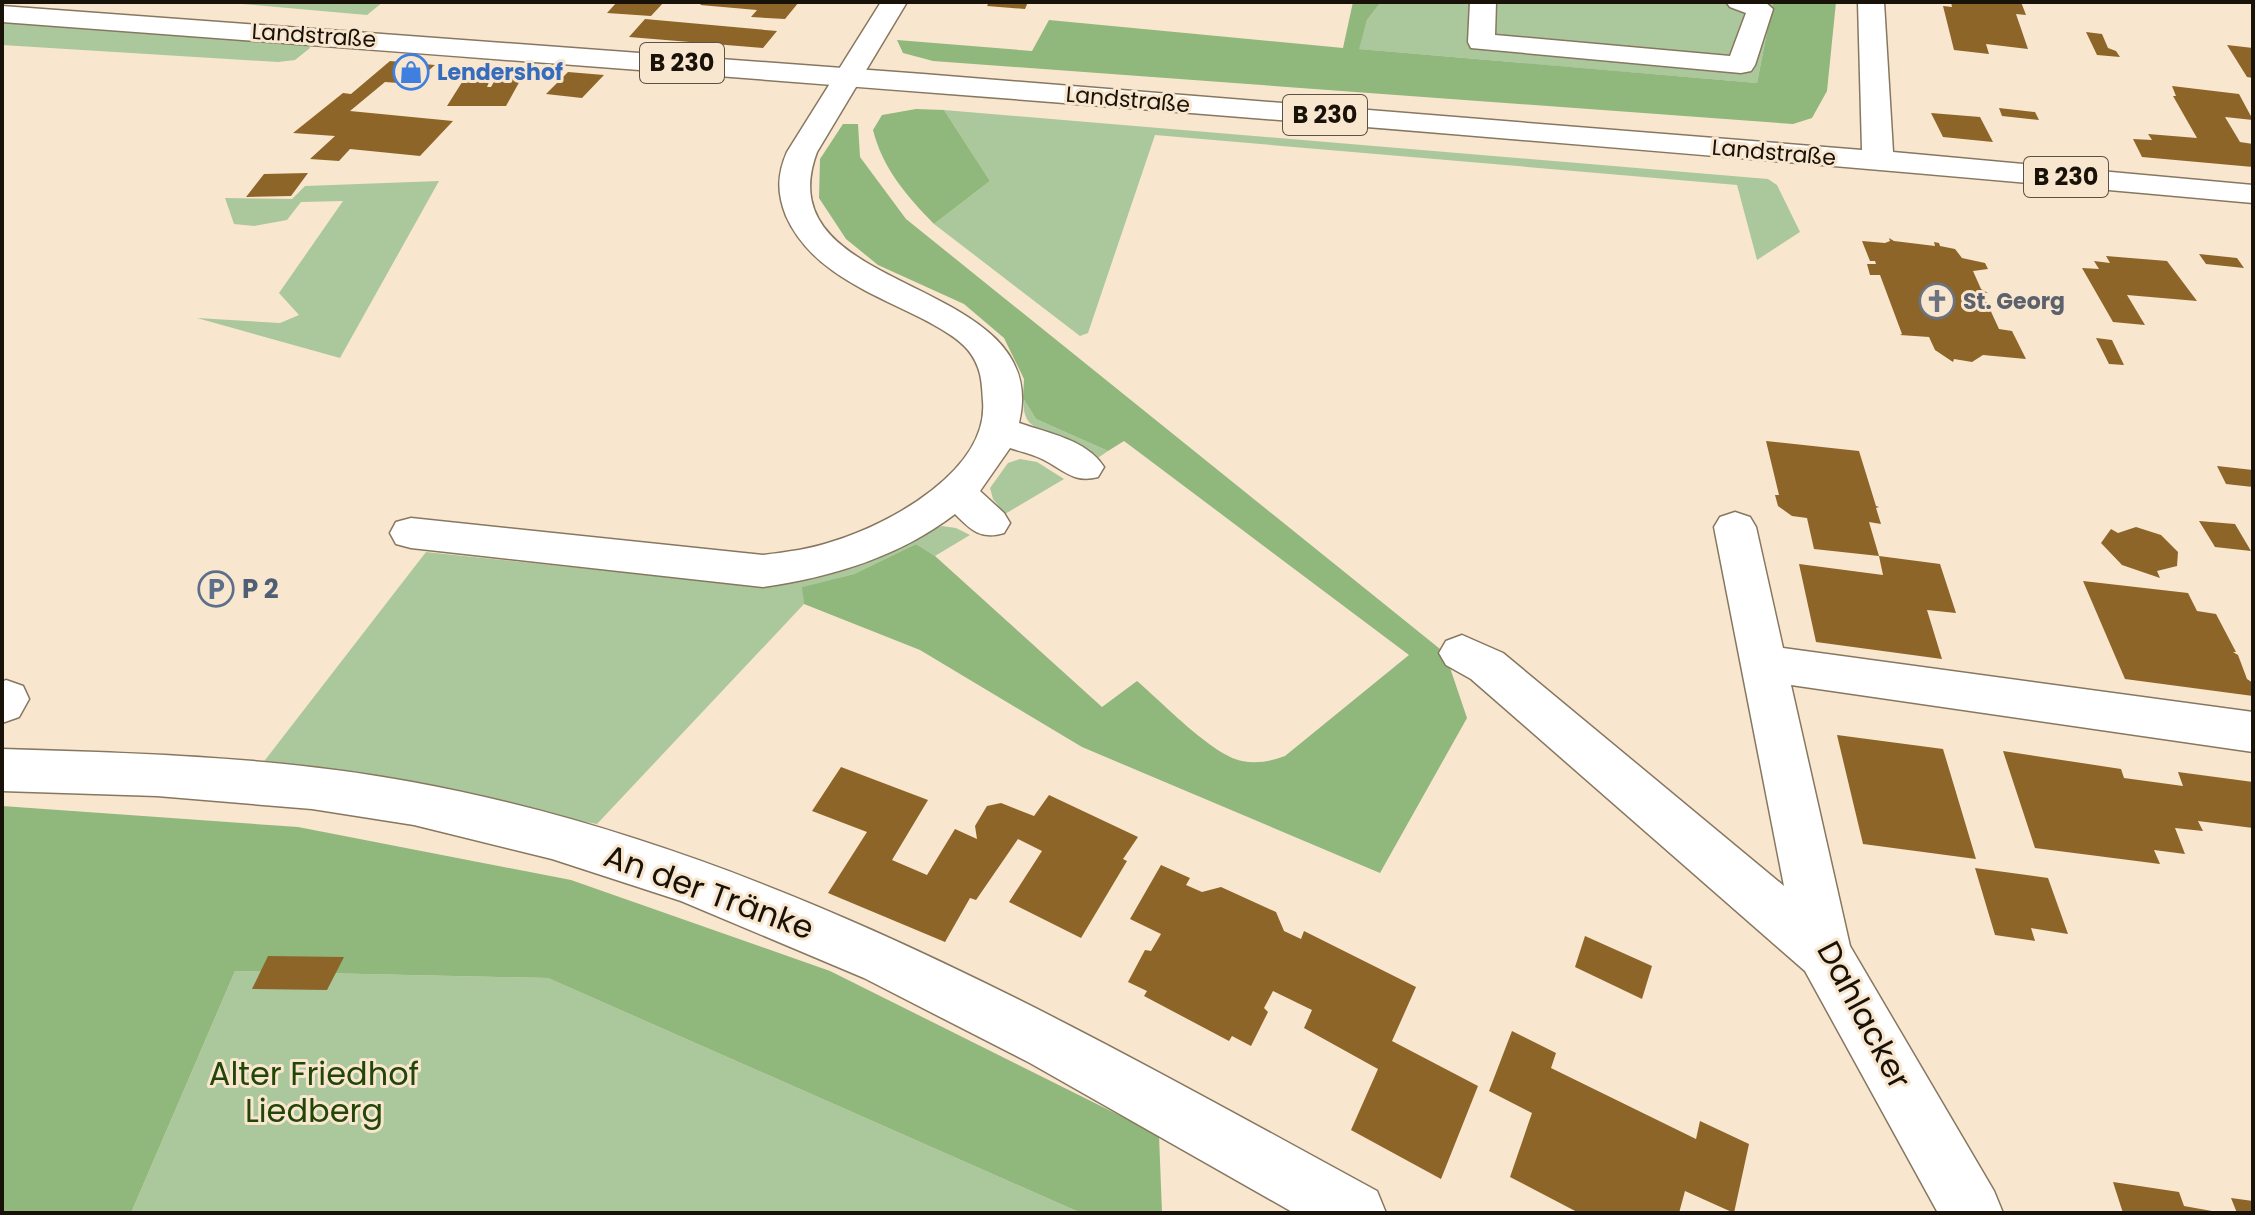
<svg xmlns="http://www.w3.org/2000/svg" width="2255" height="1215" font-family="Poppins,sans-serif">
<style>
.green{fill:#abc89c}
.forest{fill:#90b77c}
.building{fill:#8d6529}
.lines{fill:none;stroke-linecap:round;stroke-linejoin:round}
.minor-casing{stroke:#877760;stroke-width:3}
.major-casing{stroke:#877760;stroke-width:3}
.minor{fill:#fff;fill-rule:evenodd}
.major{fill:#fff;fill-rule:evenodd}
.labels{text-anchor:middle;stroke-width:6;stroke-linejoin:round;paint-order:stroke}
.far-street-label{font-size:22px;fill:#181209;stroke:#f9e6ce}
.far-shop-label{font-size:22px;font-weight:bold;fill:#366cbe;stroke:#f9e6ce;text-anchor:start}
.far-worship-label{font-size:22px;font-weight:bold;fill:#5b616d;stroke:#f9e6ce;text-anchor:start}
.shield{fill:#f9e6ce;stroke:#5c5244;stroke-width:2}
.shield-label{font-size:24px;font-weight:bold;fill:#181209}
.service-label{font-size:26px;font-weight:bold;fill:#4e5e75;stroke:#f9e6ce;text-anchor:start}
.near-street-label{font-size:32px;fill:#181209;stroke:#f9e6ce}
.near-park-label{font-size:32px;fill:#224607;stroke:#f9e6ce}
</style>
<rect width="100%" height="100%" fill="#f9e6ce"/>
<!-- green -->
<path class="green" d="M 220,2 L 383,2 L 367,15 Z
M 1381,2 L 1773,2 L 1757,83 L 1358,49 L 1367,20 Z
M 2,22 L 306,42 L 310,48 L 295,60 L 278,62 L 2,45 Z
M 944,110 L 1768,179 L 1777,185 L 1800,232 L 1757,260 L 1737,185 L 1155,135 L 1088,333 L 1080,336 L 934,224 L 990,181 Z
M 439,181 L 340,358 L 197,318 L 280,323 L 299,315 L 279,293 L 343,201 L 301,202 L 287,220 L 254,226 L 234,224 L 225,198 L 292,199 L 305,186 Z
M 1023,398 L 1036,419 L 1108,451 L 1095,460 C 1087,453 1078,446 1069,440 C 1043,425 1023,435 1023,398 Z
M 1020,459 L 1037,462 L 1064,479 L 1005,514 L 993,499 L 990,488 L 1008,463 Z
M 942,526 L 956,528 L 970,535 L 935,556 L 916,544 L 854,574 L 803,587 L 804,604 L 597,824 L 262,764 L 426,552 L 745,585 L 800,580 L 849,568 Z
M 235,971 L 548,978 L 1081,1213 L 131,1213 Z"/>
<!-- forest -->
<path class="forest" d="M 1353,2 L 1381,2 L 1367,20 L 1359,49 L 1757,83 L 1773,2 L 1836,2 L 1827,91 L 1812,118 L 1793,124 L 933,61 L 903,53 L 897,40 L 1032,51 L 1049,20 L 1343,48 Z
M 916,109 L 944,110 L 990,181 L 934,224 C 906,195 883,169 873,130 L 882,115 Z
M 843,124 L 858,124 L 860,157 L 906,219 L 1445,653 L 1467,718 L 1380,873 L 1082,747 L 920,650 L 804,604 L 802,587 L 854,574 L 916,544 L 935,556 L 1102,707 L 1137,681 C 1162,702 1212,755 1242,761 C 1257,764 1271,761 1285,756 L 1409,655 L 1124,441 L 1108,451 L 1036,419 L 1023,398 L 1024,379 L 1004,338 L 964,304 L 878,265 L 846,239 L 819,198 L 820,159 Z
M 2,806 L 298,827 L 571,880 L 830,971 L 1159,1135 L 1162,1213 L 1081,1213 L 548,978 L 235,971 L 131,1213 L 2,1213 Z"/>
<!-- building -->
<path class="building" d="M 617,2 L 664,2 L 651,16 L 607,13 Z
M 703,2 L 799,2 L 785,19 L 751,17 L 757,10 L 700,5 Z
M 989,2 L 1028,2 L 1025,9 L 987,6 Z
M 1951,2 L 2021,2 L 2026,15 L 2016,14 L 2028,49 L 1986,44 L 1989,54 L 1954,50 L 1943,6 L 1952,7 Z
M 645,19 L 777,31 L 763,48 L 629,37 Z
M 2086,32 L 2102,34 L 2108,48 L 2116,51 L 2120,57 L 2097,55 Z
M 2227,45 L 2253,48 L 2253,78 L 2247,77 Z
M 390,61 L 435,65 L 413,84 L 385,82 L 350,111 L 453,121 L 420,156 L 350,149 L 339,161 L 310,159 L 335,136 L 293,133 L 343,93 L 351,94 Z
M 503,66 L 527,68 L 506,106 L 447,106 L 464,79 L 490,80 L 487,87 L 491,87 Z
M 568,72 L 604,75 L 582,98 L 546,94 Z
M 2172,86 L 2239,94 L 2253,120 L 2225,117 L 2240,142 L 2253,144 L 2253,167 L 2142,157 L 2133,139 L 2152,140 L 2148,134 L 2197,138 L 2173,96 L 2176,96 Z
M 1999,108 L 2035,112 L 2039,120 L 2002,116 Z
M 1931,113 L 1980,117 L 1993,142 L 1943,137 Z
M 308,173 L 291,196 L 246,197 L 264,174 Z
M 1889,238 L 1894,241 L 1935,246 L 1934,242 L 1939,243 L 1940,246 L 1955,249 L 1962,258 L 1985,263 L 1988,269 L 1973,271 L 1981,289 L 1988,293 L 1982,292 L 1999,329 L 2012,331 L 2026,359 L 1983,355 L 1972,362 L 1954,359 L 1953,362 L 1935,350 L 1929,337 L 1900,335 L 1902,334 L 1880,275 L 1870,275 L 1867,264 L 1876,264 L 1875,261 L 1870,261 L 1862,241 L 1885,243 L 1890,241 Z
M 2199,254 L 2237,258 L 2244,268 L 2206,264 Z
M 2106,256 L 2167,261 L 2197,301 L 2127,295 L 2145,325 L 2113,322 L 2082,268 L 2099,269 L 2094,261 L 2110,263 Z
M 2096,338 L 2112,340 L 2124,365 L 2109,364 Z
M 1766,441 L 1859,451 L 1876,506 L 1879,507 L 1876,508 L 1881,524 L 1869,522 L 1879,556 L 1814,549 L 1807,518 L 1792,516 L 1778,506 L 1775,495 L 1779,495 Z
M 2217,466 L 2253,470 L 2253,487 L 2226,484 Z
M 2199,521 L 2235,524 L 2251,551 L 2215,547 Z
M 2136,527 L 2161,535 L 2178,552 L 2177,566 L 2157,571 L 2160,578 L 2122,565 L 2101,543 L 2111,529 L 2118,533 Z
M 1879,556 L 1940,564 L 1956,613 L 1927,610 L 1942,659 L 1816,642 L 1799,564 L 1883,575 Z
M 2083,581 L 2188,593 L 2197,611 L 2216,614 L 2236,652 L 2233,652 L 2238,655 L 2247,679 L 2253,683 L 2253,696 L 2125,679 Z
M 1837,735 L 1943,749 L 1976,859 L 1863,844 Z
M 2003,751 L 2121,769 L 2124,778 L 2183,786 L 2178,772 L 2253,782 L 2253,828 L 2198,821 L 2203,831 L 2175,828 L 2185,854 L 2154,850 L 2160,864 L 2035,848 Z
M 841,767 L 928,800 L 892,860 L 927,875 L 955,829 L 977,839 L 975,826 L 987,806 L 1001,803 L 1034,816 L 1049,795 L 1138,837 L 1123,859 L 1127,861 L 1081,938 L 1009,902 L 1042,851 L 1018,839 L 976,900 L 970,898 L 945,942 L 828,893 L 867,832 L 812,811 Z
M 1161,865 L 1190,878 L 1186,885 L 1202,892 L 1221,887 L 1276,912 L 1284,931 L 1301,939 L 1304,931 L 1416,987 L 1392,1041 L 1478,1086 L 1441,1179 L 1351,1130 L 1378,1069 L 1304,1028 L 1312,1010 L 1273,991 L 1264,1008 L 1268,1012 L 1251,1046 L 1232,1036 L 1229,1041 L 1144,996 L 1147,991 L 1128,982 L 1145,950 L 1151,951 L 1161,934 L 1130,919 Z
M 1975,868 L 2048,878 L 2068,934 L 2031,928 L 2035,941 L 1995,935 Z
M 1585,936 L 1652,966 L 1642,999 L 1575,967 Z
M 268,956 L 344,957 L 327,990 L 252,989 Z
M 1512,1031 L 1556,1053 L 1551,1068 L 1696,1139 L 1700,1121 L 1749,1144 L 1734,1213 L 1685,1191 L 1679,1213 L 1579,1213 L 1510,1177 L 1532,1113 L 1489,1091 Z
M 2113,1182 L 2179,1192 L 2184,1206 L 2223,1213 L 2123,1213 Z
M 2231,1198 L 2253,1201 L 2253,1213 L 2237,1213 Z"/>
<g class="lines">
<defs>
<path id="minor" d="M 881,2 L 907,2 L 817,152 C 762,298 1055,273 1019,423 C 1048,433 1087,440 1104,467 L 1098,477 C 1075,483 1066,472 1046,461 C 1036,455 1022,452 1010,448 L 980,491 L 1004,513 L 1010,523 L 1004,533 C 980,540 971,530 955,514 C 899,557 832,577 763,587 L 411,548 L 396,544 L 390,533 L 396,522 L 411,518 L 763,555 C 787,552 811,549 834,541 C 890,524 989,470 983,401 C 982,381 981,366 968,350 C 957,337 938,327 923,319 C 872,293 811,272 786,216 C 777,193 777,175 787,152 Z
M 1470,2 L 1496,2 L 1495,35 L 1730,56 L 1746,13 L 1730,7 L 1726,2 L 1765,2 L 1773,9 L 1755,65 L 1751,71 L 1741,73 L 1471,48 L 1468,42 Z
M 1735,512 L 1750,517 L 1756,527 L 1783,648 L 2253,712 L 2253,752 L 1791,685 L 1850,946 L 1994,1191 L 2003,1213 L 1938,1213 L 1805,971 L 1471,679 L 1446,665 L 1439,653 L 1446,641 L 1462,635 L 1503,653 L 1784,886 L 1714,527 L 1720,517 Z
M 6,680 L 23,686 L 29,699 L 19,717 L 2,723 L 2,682 Z
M 2,749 C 139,753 277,757 412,782 C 766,847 1066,1022 1377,1191 L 1386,1213 L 1294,1213 L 1030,1063 L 864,978 L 681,901 L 552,859 L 414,825 L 312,809 L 157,796 L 2,791 Z"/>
<path id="major" d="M 1858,2 L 1884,2 L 1893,152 L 2253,185 L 2253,203 C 1503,135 753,78 2,22 L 2,6 L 923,74 L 1862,150 Z"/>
</defs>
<!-- minor casing -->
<use href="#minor" class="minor-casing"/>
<!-- major casing -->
<use href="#major" class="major-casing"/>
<!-- minor -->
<use href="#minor" class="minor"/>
<!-- major -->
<use href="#major" class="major"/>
</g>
<!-- icons -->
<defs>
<symbol id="shop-ring" viewBox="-11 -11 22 22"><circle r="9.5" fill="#f9e6ce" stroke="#3f7fe0" stroke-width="1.5"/><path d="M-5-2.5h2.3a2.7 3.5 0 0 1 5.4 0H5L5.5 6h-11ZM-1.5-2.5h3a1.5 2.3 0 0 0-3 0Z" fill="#3f7fe0"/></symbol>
<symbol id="church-ring" viewBox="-11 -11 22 22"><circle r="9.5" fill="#f9e6ce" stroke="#6b7280" stroke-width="1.5"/><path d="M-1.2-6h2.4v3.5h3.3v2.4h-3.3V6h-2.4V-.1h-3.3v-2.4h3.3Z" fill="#6b7280"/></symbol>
<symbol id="parking-ring" viewBox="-11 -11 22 22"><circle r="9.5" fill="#f9e6ce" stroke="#5c6f8a" stroke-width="1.5"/><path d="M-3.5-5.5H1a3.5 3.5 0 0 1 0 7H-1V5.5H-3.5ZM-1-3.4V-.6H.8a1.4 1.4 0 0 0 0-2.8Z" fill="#5c6f8a"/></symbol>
</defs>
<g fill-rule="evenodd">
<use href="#shop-ring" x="391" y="52" width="40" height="40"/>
<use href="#church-ring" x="1917" y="281" width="40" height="40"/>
<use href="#parking-ring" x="196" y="569" width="40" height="40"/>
</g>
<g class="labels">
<!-- far-street labels -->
<g class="far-street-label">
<text transform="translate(314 35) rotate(4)" y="8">Landstraße</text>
<text transform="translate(1128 99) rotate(5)" y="8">Landstraße</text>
<text transform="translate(1774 152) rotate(5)" y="8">Landstraße</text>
</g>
<!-- far-shop labels -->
<g class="far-shop-label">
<text x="437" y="80">Lendershof</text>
</g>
<!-- far-worship labels -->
<g class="far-worship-label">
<text x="1963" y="309">St. Georg</text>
</g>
<!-- shield labels -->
<g class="shield">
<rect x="640" y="43" width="84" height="40" rx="6"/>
<rect x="1283" y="95" width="84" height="40" rx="6"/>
<rect x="2024" y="157" width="84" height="40" rx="6"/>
</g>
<g class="shield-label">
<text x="682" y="71">B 230</text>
<text x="1325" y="123">B 230</text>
<text x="2066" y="185">B 230</text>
</g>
<!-- service labels -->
<g class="service-label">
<text x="242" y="598">P 2</text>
</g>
<!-- near-street labels -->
<g class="near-street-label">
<text transform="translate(709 892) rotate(20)" y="11">An der Tränke</text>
<text transform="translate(1864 1015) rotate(62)" y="11">Dahlacker</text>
</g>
<!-- near-park labels -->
<g class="near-park-label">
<text x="314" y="1085">Alter Friedhof<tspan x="314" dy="37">Liedberg</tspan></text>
</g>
</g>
<!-- border -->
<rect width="2255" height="1215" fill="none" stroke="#181209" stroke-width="8"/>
</svg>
